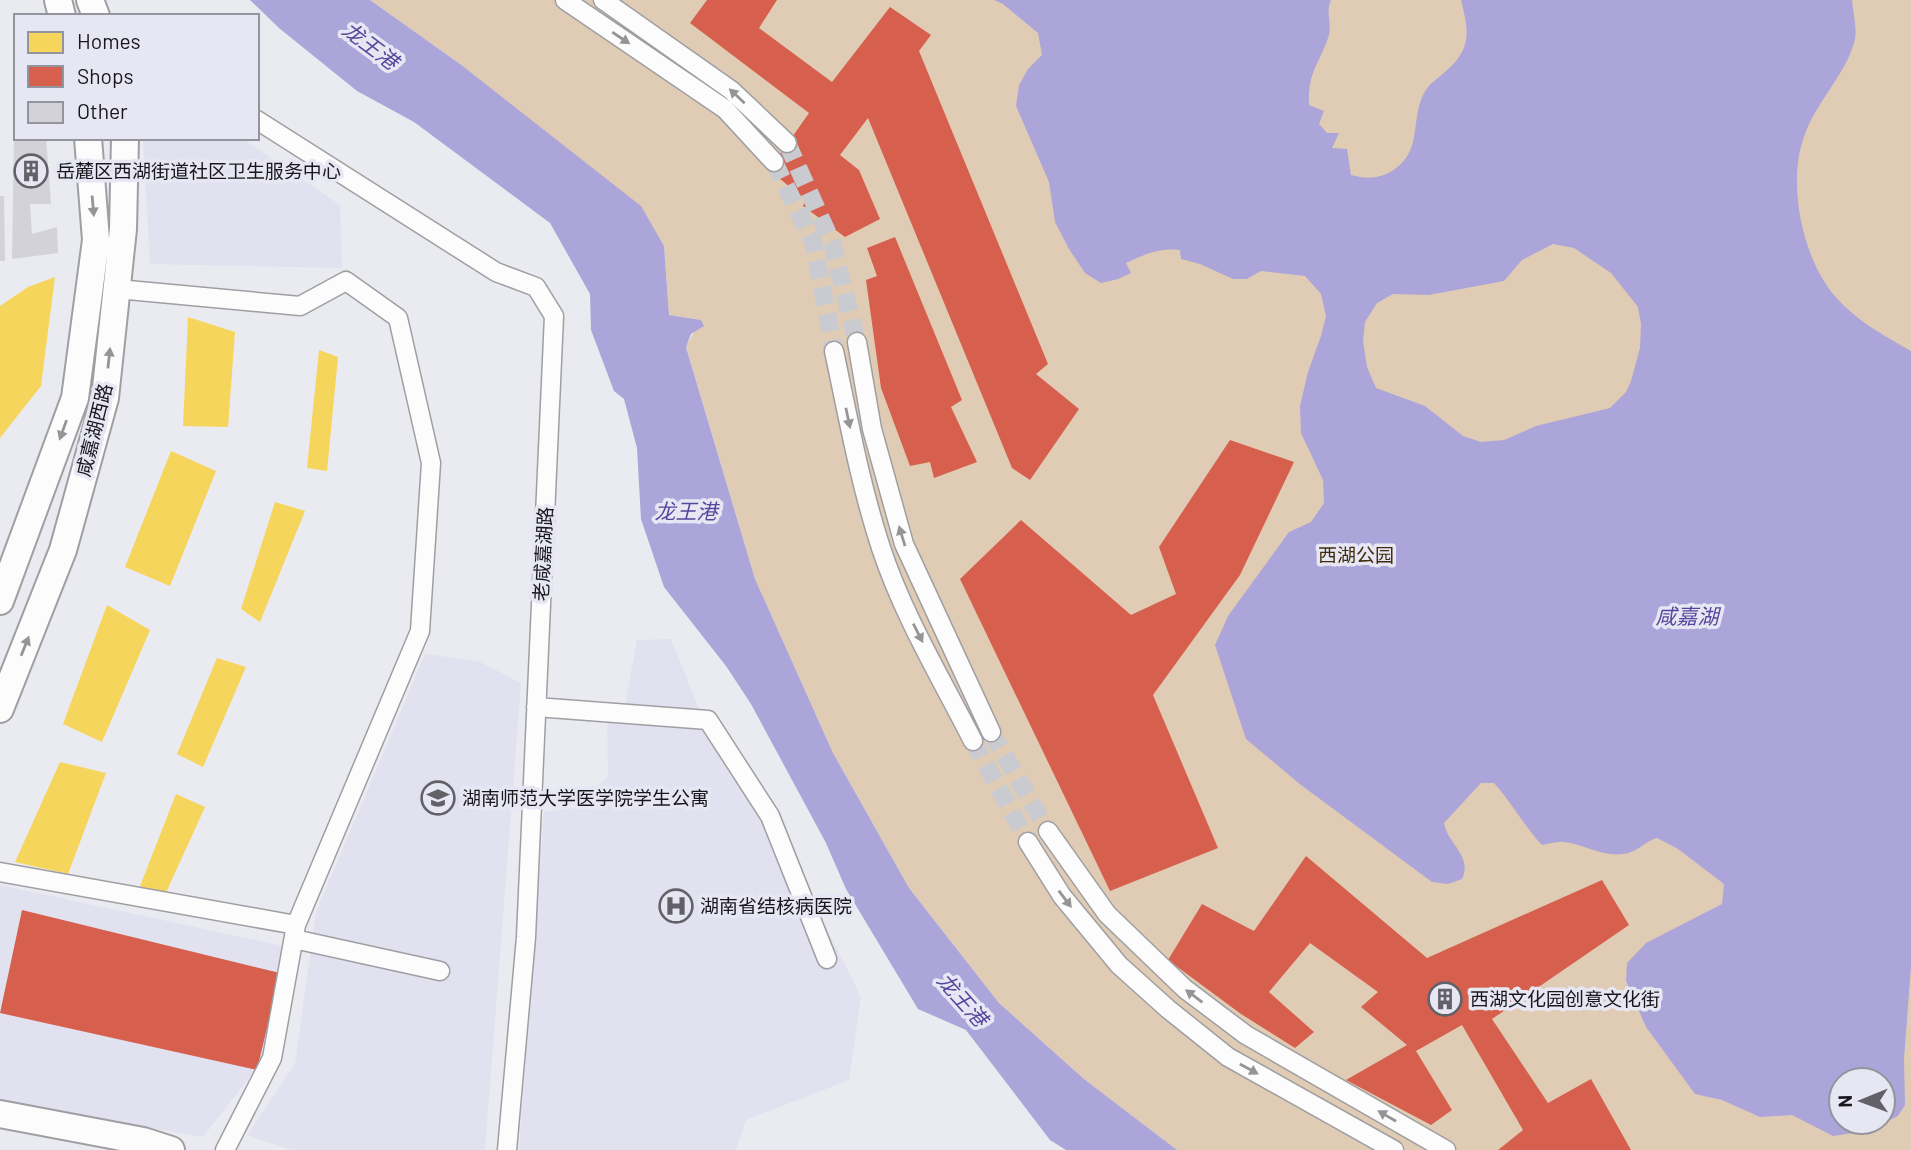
<svg xmlns="http://www.w3.org/2000/svg" width="1911" height="1150" font-family="Barlow,'Noto Sans SC',sans-serif">
<style>
.built{fill:#e2e1f0}
.green{fill:#e0ccb4;fill-rule:evenodd}
.water{fill:#aba5d9;fill-rule:evenodd}
.homes{fill:#f6d55c}
.shops{fill:#d6604d}
.building{fill:#d2d2d8}
.lines{fill:none;stroke-linecap:round;stroke-linejoin:round}
.street-tunnel{stroke:#cacad1;stroke-width:18;stroke-dasharray:18 9;stroke-linecap:butt}
.street-casing{stroke:#9f9fa3;stroke-width:21}
.secondary-casing{stroke:#9f9fa3;stroke-width:30}
.street{stroke:#fcfcfd;stroke-width:18}
.secondary{stroke:#fcfcfd;stroke-width:26}
.oneway{fill:#959598}
.labels{text-anchor:middle;stroke-width:7;stroke-linejoin:round;paint-order:stroke}
.poi-label{font-size:19px;fill:#18171c;stroke:#e7e7f4;text-anchor:start}
.street-label{font-size:19px;fill:#18171c;stroke:#e7e7f4}
.park-label{font-size:19px;fill:#402c0d;stroke:#e7e7f4}
.water-label{font-size:21px;font-style:italic;fill:#56469c;stroke:#e7e7f4}
</style>
<rect width="100%" height="100%" fill="#eaeaf1"/>
<!-- built -->
<path class="built" d="M 143,138 L 242,138 L 340,205 L 342,268 L 150,264 Z
M 671,639 L 699,709 L 625,704 L 637,640 Z
M 425,654 L 478,661 L 521,683 L 485,1150 L 291,1150 L 247,1135 L 295,1064 L 316,912 Z
M 607,716 L 711,731 L 765,805 L 861,997 L 849,1080 L 746,1120 L 736,1150 L 519,1150 L 544,812 L 575,808 L 608,776 Z
M 0,885 L 287,947 L 276,1043 L 203,1137 L 0,1101 Z"/>
<!-- green -->
<path class="green" d="M 370,0 L 1911,0 L 1911,1150 L 1177,1150 L 1084,1079 L 999,1003 L 909,888 L 833,753 L 755,579 L 686,346 L 701,320 L 669,315 L 664,246 L 460,64 ZM 1841,1080 L 1883,1080 L 1883,1122 L 1841,1122 Z"/>
<!-- water -->
<path class="water" d="M 250,0 L 370,0 L 460,64 L 641,206 L 664,246 L 669,315 L 701,320 L 704,326 L 691,334 L 686,347 L 755,579 L 833,753 L 909,888 L 999,1003 L 1084,1079 L 1177,1150 L 1066,1150 L 1050,1140 L 966,1030 L 918,1009 L 846,889 L 826,843 L 751,704 L 726,666 L 664,587 L 641,519 L 637,448 L 624,399 L 614,391 L 591,330 L 590,294 L 550,223 L 414,122 L 357,91 L 279,28 Z
M 994,0 L 1331,0 C 1325,12 1333,26 1328,38 C 1318,66 1308,72 1309,105 L 1324,111 L 1319,124 L 1327,133 L 1339,133 L 1332,148 L 1347,149 L 1351,175 C 1366,179 1378,179 1392,171 C 1423,151 1410,124 1423,95 C 1428,84 1436,80 1445,72 C 1472,49 1469,32 1461,0 L 1852,0 C 1853,13 1858,30 1854,43 C 1844,77 1815,103 1804,137 C 1787,183 1802,257 1834,295 C 1855,320 1883,335 1911,351 L 1911,966 L 1904,1059 L 1905,1105 L 1898,1116 L 1867,1131 L 1833,1136 L 1792,1115 L 1760,1117 L 1722,1100 L 1695,1094 L 1646,1027 L 1626,981 L 1627,963 L 1646,943 L 1722,904 L 1724,884 L 1678,849 L 1657,838 C 1643,842 1639,852 1623,854 C 1602,857 1584,844 1564,842 C 1557,841 1549,844 1542,845 C 1524,826 1512,803 1494,783 L 1481,783 L 1444,823 C 1447,843 1473,856 1462,879 L 1448,884 L 1432,882 L 1301,785 L 1246,739 L 1215,645 L 1228,616 L 1289,532 L 1311,522 L 1324,503 L 1323,480 L 1301,433 L 1300,406 L 1308,372 L 1321,336 L 1326,316 L 1321,294 L 1305,276 L 1261,271 L 1247,279 L 1233,279 L 1200,264 L 1181,259 L 1180,250 C 1159,248 1145,254 1126,263 L 1131,273 L 1118,279 L 1101,283 L 1085,273 L 1069,249 L 1055,222 L 1049,182 L 1016,106 L 1019,85 L 1028,69 L 1042,55 L 1038,33 L 1003,4 ZM 1553,244 L 1574,248 L 1611,273 L 1638,307 L 1641,324 L 1640,348 L 1631,381 L 1626,392 L 1610,408 L 1536,426 L 1504,440 L 1481,442 L 1463,436 L 1425,406 L 1376,388 L 1367,367 L 1363,341 L 1365,322 L 1377,303 L 1393,294 L 1429,295 L 1504,281 L 1522,260 ZM 1841,1080 L 1883,1080 L 1883,1122 L 1841,1122 Z"/>
<!-- homes -->
<path class="homes" d="M 55,277 L 41,386 L 0,438 L 0,306 L 28,287 Z
M 188,317 L 235,332 L 228,427 L 183,426 Z
M 319,350 L 338,357 L 327,471 L 307,468 Z
M 171,451 L 216,471 L 170,586 L 125,567 Z
M 275,502 L 305,511 L 260,622 L 241,609 Z
M 107,605 L 150,630 L 102,742 L 63,724 Z
M 217,658 L 246,667 L 203,767 L 177,754 Z
M 60,762 L 106,773 L 68,874 L 15,862 Z
M 176,794 L 205,807 L 164,897 L 140,886 Z"/>
<!-- shops -->
<path class="shops" d="M 707,0 L 777,0 L 759,28 L 832,82 L 890,7 L 931,35 L 919,51 L 1048,364 L 1036,374 L 1079,409 L 1030,480 L 1012,468 L 868,118 L 840,155 L 859,170 L 880,219 L 845,237 L 803,206 L 806,200 L 769,170 L 809,113 L 690,23 Z
M 895,237 L 962,400 L 951,407 L 977,462 L 934,478 L 930,462 L 910,466 L 881,388 L 866,280 L 877,276 L 867,248 Z
M 1230,440 L 1294,462 L 1240,575 L 1153,695 L 1218,848 L 1110,891 L 960,579 L 1021,520 L 1131,615 L 1176,594 L 1159,547 Z
M 1306,856 L 1427,958 L 1602,880 L 1629,925 L 1492,1019 L 1548,1103 L 1591,1079 L 1631,1150 L 1498,1150 L 1523,1130 L 1462,1025 L 1416,1051 L 1452,1110 L 1431,1125 L 1346,1080 L 1407,1045 L 1361,1007 L 1378,992 L 1310,943 L 1269,992 L 1314,1032 L 1295,1048 L 1241,1014 L 1168,960 L 1202,904 L 1254,931 Z
M 22,910 L 280,973 L 257,1070 L 0,1013 Z"/>
<!-- building -->
<path class="building" d="M 14,138 L 46,138 L 51,204 L 30,204 L 32,234 L 57,227 L 58,253 L 12,259 Z
M 0,196 L 4,196 L 5,261 L 0,261 Z"/>
<g class="lines">
<!-- street-tunnel -->
<path class="street-tunnel" d="M 787,143 L 832,243 L 857,342
M 774,162 L 814,244 L 834,351
M 991,732 L 1048,831
M 973,741 L 1028,842"/>
<defs>
<path id="street" d="M 565,0 L 725,109 L 774,162
M 603,0 L 731,90 L 787,143
M 257,120 L 496,272 L 536,287 L 554,316 L 526,937 L 507,1150
M 117,289 L 300,306 L 346,281 L 398,318 L 431,463 L 420,631 L 296,925 L 272,1058 L 225,1150
M 857,342 L 872,429 L 904,544 L 991,732
M 834,351 C 848,417 860,484 881,548 C 903,615 941,678 973,741
M 536,707 L 708,720 L 770,816 L 827,959
M 1048,831 L 1107,914 L 1185,989 L 1246,1035 L 1446,1150
M 1028,842 L 1062,896 L 1119,965 L 1168,1009 L 1228,1057 L 1394,1150
M 0,872 L 296,925
M 294,939 L 440,971"/>
<path id="secondary" d="M 58,0 L 62,16
M 90,0 L 96,16
M 0,601 L 75,398 L 96,240 L 88,138
M 0,709 L 63,550 L 105,398 L 123,229 L 125,138
M 0,1114 L 143,1141 L 171,1150"/>
</defs>
<!-- street casing -->
<use href="#street" class="street-casing"/>
<!-- secondary casing -->
<use href="#secondary" class="secondary-casing"/>
<!-- street -->
<use href="#street" class="street"/>
<!-- secondary -->
<use href="#secondary" class="secondary"/>
</g>
<!-- one-way arrows -->
<defs><path id="oneway-solid" d="M-6-.8H1V-3.2L6.5 0L1 3.2V.8H-6Z" transform="scale(1.75)"/></defs>
<g class="oneway">
<use href="#oneway-solid" transform="translate(621 38) rotate(34)"/>
<use href="#oneway-solid" transform="translate(737 96) rotate(-137)"/>
<use href="#oneway-solid" transform="translate(93 206) rotate(85)"/>
<use href="#oneway-solid" transform="translate(109 358) rotate(-84)"/>
<use href="#oneway-solid" transform="translate(848 418) rotate(78)"/>
<use href="#oneway-solid" transform="translate(63 430) rotate(110)"/>
<use href="#oneway-solid" transform="translate(902 536) rotate(-107)"/>
<use href="#oneway-solid" transform="translate(918 633) rotate(63)"/>
<use href="#oneway-solid" transform="translate(25 646) rotate(-68)"/>
<use href="#oneway-solid" transform="translate(1065 899) rotate(53)"/>
<use href="#oneway-solid" transform="translate(1194 996) rotate(-143)"/>
<use href="#oneway-solid" transform="translate(1249 1069) rotate(29)"/>
<use href="#oneway-solid" transform="translate(1387 1116) rotate(-150)"/>
</g>
<!-- icons -->
<defs>
<symbol id="building-ring" viewBox="-11 -11 22 22"><circle r="9.5" fill="#e7e7f4" stroke="#626167" stroke-width="1.5"/><path d="M-4-6H4V6H1V3H-1V6H-4ZM-2.5-4.3h1.7v1.8h-1.7ZM.8-4.3h1.7v1.8H.8ZM-2.5-1h1.7V.8h-1.7ZM.8-1h1.7V.8H.8Z" fill="#626167"/></symbol>
<symbol id="university-ring" viewBox="-11 -11 22 22"><circle r="9.5" fill="#e7e7f4" stroke="#626167" stroke-width="1.5"/><path d="M0-5L7-2L0 1L-7-2ZM-4 1L0 2.5L4 1V4Q0 6-4 4Z" fill="#626167"/></symbol>
<symbol id="hospital-ring" viewBox="-11 -11 22 22"><circle r="9.5" fill="#e7e7f4" stroke="#626167" stroke-width="1.5"/><path d="M-5-5h3v3.5h4V-5h3V5h-3V1.5h-4V5h-3Z" fill="#626167"/></symbol>
</defs>
<g fill-rule="evenodd">
<use href="#building-ring" x="12" y="152" width="38" height="38"/>
<use href="#university-ring" x="419" y="779" width="38" height="38"/>
<use href="#hospital-ring" x="657" y="887" width="38" height="38"/>
<use href="#building-ring" x="1426" y="980" width="38" height="38"/>
</g>
<g class="labels">
<!-- poi labels -->
<g class="poi-label">
<text x="56" y="178">岳麓区西湖街道社区卫生服务中心</text>
<text x="462" y="805">湖南师范大学医学院学生公寓</text>
<text x="700" y="913">湖南省结核病医院</text>
<text x="1470" y="1006">西湖文化园创意文化街</text>
</g>
<!-- street labels -->
<g class="street-label">
<text transform="translate(94 430) rotate(-76)" y="7">咸嘉湖西路</text>
<text transform="translate(543 554) rotate(-87)" y="7">老咸嘉湖路</text>
</g>
<!-- park labels -->
<g class="park-label">
<text x="1356" y="562">西湖公园</text>
</g>
<!-- water labels -->
<g class="water-label">
<text transform="translate(370 46) rotate(37)" y="7">龙王港</text>
<text x="686" y="519">龙王港</text>
<text x="1687" y="624">咸嘉湖</text>
<text transform="translate(962 1000) rotate(48)" y="7">龙王港</text>
</g>
</g>
<!-- legend -->
<rect x="14" y="14" width="245" height="126" fill="#e7e7f4" stroke="#94949e" stroke-width="2"/>
<rect x="28" y="32" width="35" height="21" fill="#f6d55c" stroke="#94949e" stroke-width="2"/>
<text x="77" y="49" font-size="21" fill="#18171c">Homes</text>
<rect x="28" y="66" width="35" height="21" fill="#d6604d" stroke="#94949e" stroke-width="2"/>
<text x="77" y="84" font-size="21" fill="#18171c">Shops</text>
<rect x="28" y="102" width="35" height="21" fill="#d2d2d8" stroke="#94949e" stroke-width="2"/>
<text x="77" y="119" font-size="21" fill="#18171c">Other</text>
<!-- north arrow -->
<g transform="translate(1862 1101) rotate(269)"><circle r="33" fill="#e7e7f4" stroke="#94949e" stroke-width="2"/>
<path d="M0-5L12 26L0 18L-12 26Z" fill="#626167"/>
<text y="-10" font-size="19" font-weight="bold" text-anchor="middle" fill="#18171c">N</text>
</g>
</svg>
